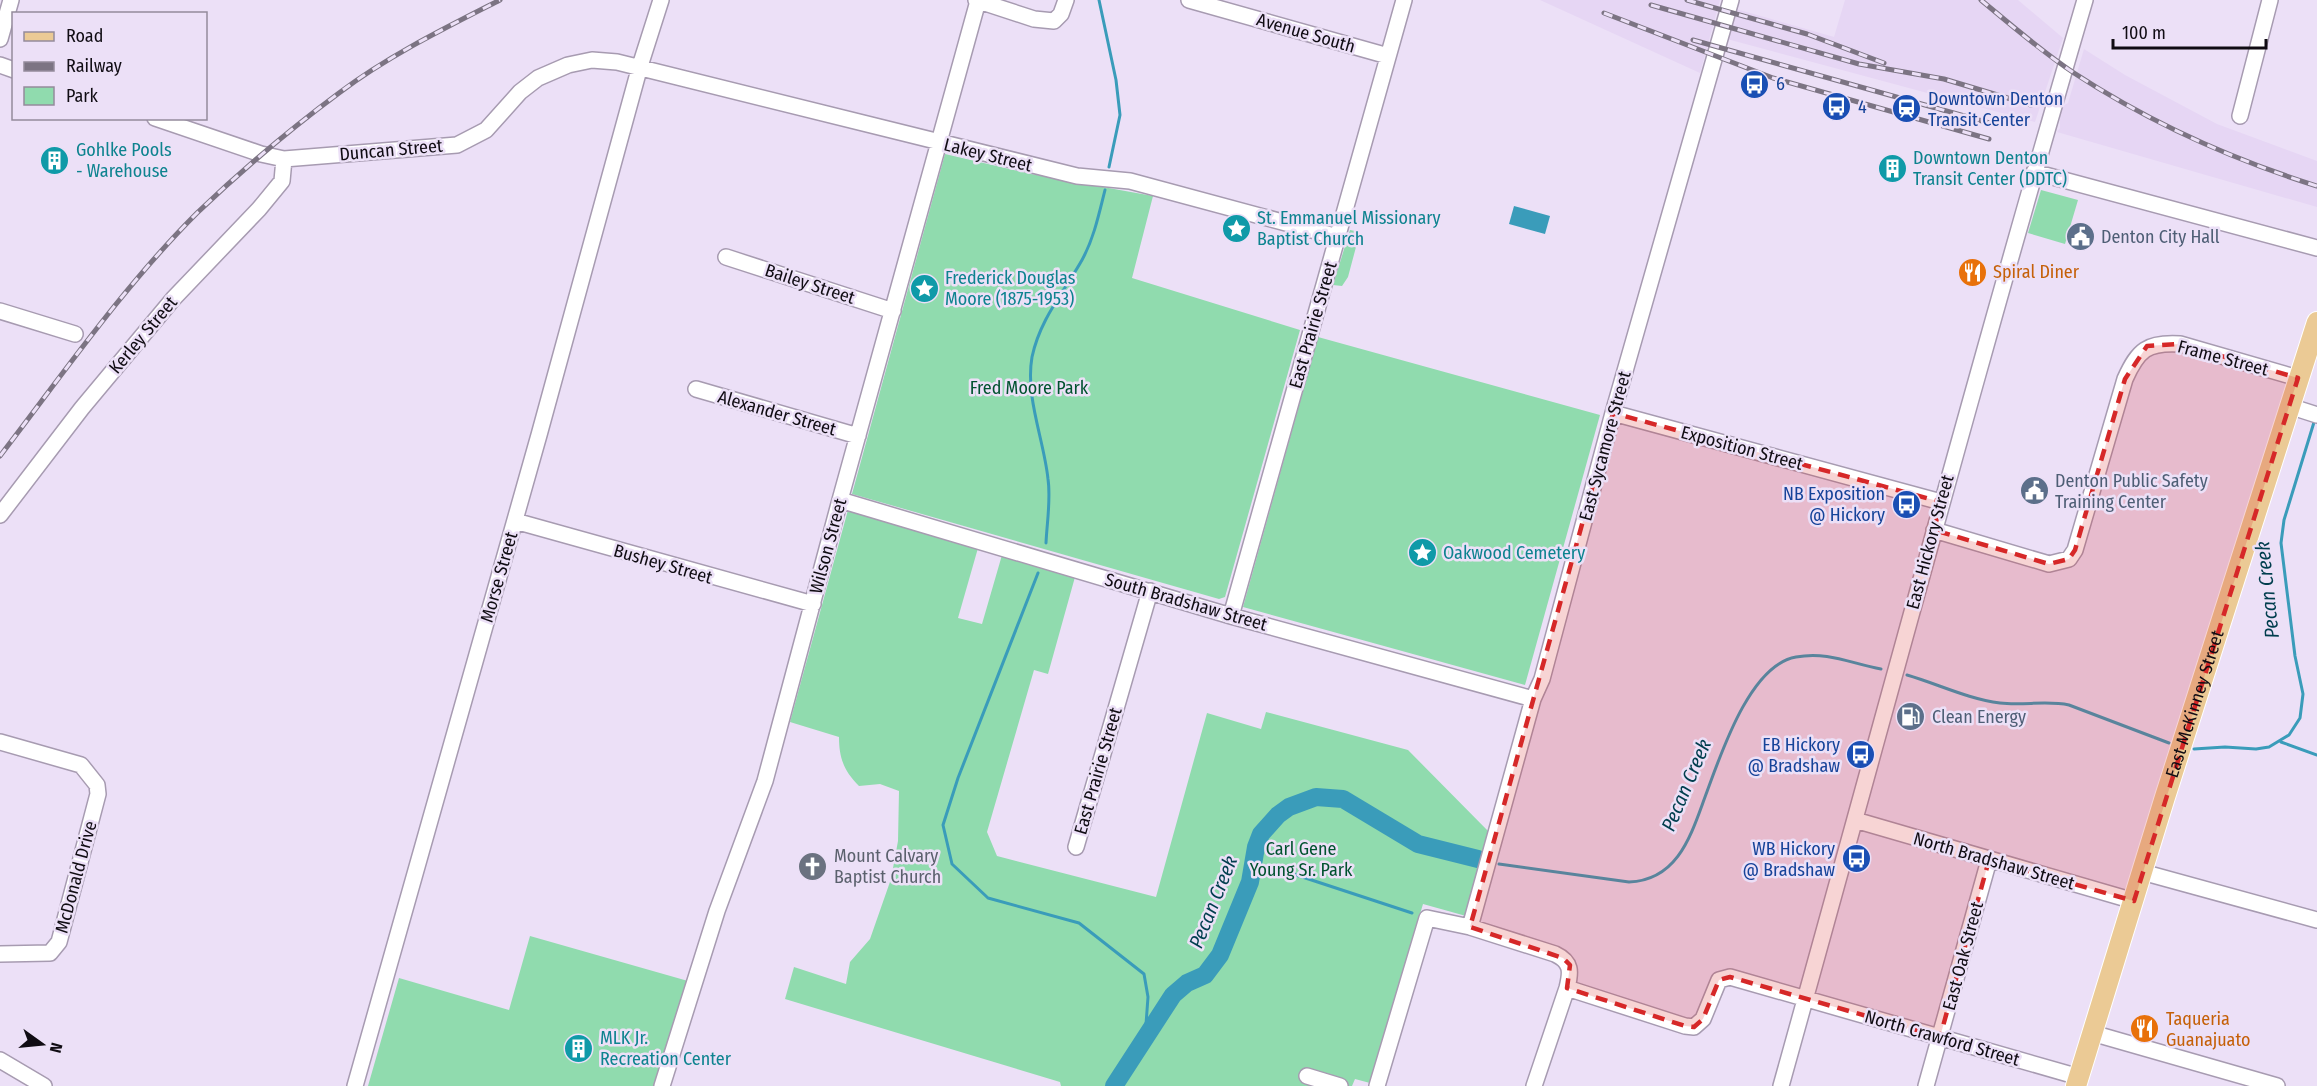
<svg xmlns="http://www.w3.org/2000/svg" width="2317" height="1086" font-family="'Fira Sans Condensed',sans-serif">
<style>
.built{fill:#e6d6f4}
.green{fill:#90dbae}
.water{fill:#3a9cba}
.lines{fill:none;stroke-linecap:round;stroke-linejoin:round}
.stream{stroke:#3a9cba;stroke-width:3}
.river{stroke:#3a9cba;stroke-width:18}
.minor-casing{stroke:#a79bb1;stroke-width:18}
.major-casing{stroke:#fff;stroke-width:22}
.minor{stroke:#fff;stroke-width:15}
.major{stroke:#ebca95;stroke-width:20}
.rail-casing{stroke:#7c7483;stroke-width:5}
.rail{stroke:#ece0f7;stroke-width:3;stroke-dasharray:9;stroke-linecap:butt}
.marked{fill:#d62828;fill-opacity:0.2;stroke:#d62828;stroke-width:4.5;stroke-dasharray:12 8;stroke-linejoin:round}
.labels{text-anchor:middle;stroke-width:5;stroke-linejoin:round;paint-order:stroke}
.street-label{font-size:18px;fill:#100c13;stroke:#ece0f7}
.transit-label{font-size:18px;fill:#164399;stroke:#ece0f7;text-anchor:start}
.culture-label{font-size:18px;fill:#0d838f;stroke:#ece0f7;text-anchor:start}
.service-label{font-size:18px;fill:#4e5e75;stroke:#ece0f7;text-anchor:start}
.food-label{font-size:18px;fill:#c56008;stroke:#ece0f7;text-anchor:start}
.park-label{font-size:18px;fill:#00522f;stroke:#ece0f7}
.worship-label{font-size:18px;fill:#5b616d;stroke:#ece0f7;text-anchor:start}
.water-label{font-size:20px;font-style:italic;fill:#013e4e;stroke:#ece0f7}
</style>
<rect width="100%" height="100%" fill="#ece0f7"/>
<!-- built -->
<path class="built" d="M 1540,0 L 1720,0 L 1700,73 Z
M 1845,0 L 2018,0 L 2063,38 L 2035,122 L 1727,39 L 1736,9 L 1834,37 Z
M 2084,49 L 2125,75 L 2217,124 L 2317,161 L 2317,207 L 2057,132 L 2060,128 L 2060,108 L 2068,103 Z"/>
<!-- green -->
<path class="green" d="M 945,154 L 1031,174 L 1153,196 L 1132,278 L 1300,330 L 1225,597 L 1219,599 L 852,494 Z
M 2041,190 L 2078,200 L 2065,244 L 2028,233 Z
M 1350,230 L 1360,232 L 1348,277 L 1342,286 L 1333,285 Z
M 1318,337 L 1600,415 L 1525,685 L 1243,607 Z
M 848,510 L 978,548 L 958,618 L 982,624 L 1002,555 L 1075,577 L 1048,674 L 1034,670 L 987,832 L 997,856 L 1156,897 L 1207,713 L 1261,729 L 1266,712 L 1408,750 L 1490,833 L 1466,916 L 1423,904 L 1370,1083 L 1355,1079 L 1352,1086 L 1061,1086 L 1060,1082 L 785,999 L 794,967 L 846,984 L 850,962 L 870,939 L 891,879 L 898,841 L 899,791 L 880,784 L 859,786 C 844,771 839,758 839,737 L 790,722 Z
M 530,936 L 688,981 L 655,1086 L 368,1086 L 399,978 L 509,1010 Z"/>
<!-- water -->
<path class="water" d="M 1514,206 L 1550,216 L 1545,234 L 1509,224 Z"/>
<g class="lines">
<!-- stream -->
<path class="stream" d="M 1099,0 L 1116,80 L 1120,115 L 1109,167
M 1046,543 C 1047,522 1051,499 1048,479 C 1044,440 1025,397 1032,357 C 1040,319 1064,292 1082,260 C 1094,238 1099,214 1105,190
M 1038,573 L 958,778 L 943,825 L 952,864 L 988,898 L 1079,923 L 1144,974 L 1148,997 L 1145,1038
M 1907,675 C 1938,684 1968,699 2000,703 C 2023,706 2046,700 2069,705 L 2169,743
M 2281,742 L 2317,755
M 2194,749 L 2225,747 L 2256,749 L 2269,747 L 2289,735 L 2300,718 L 2303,694 L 2295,656 L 2281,543 L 2284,520 L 2315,419
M 1499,864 L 1629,882 C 1678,880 1691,835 1705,797 C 1720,757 1749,665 1796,657 C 1828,651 1852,664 1881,669
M 1253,870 L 1260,867 L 1275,868 L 1412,913"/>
<!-- river -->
<path class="river" d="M 1114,1086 L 1173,995 L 1187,983 L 1205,975 L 1220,955 L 1250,882 L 1256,847 L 1261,834 L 1278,815 L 1289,807 L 1316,797 L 1343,799 L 1418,844 L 1478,859"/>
<defs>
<path id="minor" d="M 976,0 L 1034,19 L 1054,21 L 1061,14 L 1066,0
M 1189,0 L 1388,56
M 0,39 L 11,0
M 0,65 L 14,70
M 2240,116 L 2270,0
M 155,118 L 261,154 L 284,159 L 457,145 L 486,130 L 520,92 L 538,78 L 568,65 L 592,60 L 617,62 L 1077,176 L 1130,181 L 1338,237
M 2034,172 L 2317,248
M 726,257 L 893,311
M 0,311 L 75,334
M 696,389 L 858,436
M 2289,406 L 2317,415
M 1613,413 L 1941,502
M 840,500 L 1231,616 L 1533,699
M 0,515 L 82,408 L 173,299 L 259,209 L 282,181 L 284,159
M 515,521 L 813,604
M 1934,530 L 2049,564 L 2069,559 L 2075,550 L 2125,379 C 2138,350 2147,342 2180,344 L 2298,378
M 1231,616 L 1404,0
M 0,742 L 81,765 L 97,785 L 98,794 L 59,942 L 50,953 L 0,954
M 1855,820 L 2134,901
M 1076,847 L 1150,591
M 2142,872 L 2317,920
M 1470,927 L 1533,699 L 1542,679 L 1613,413 L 1731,0
M 1567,988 L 1685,1026 L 1694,1027 L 1703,1019 L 1719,980 L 1730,977 L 2079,1077
M 2092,1033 L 2277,1086
M 0,1060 L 44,1086
M 1307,1076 L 1340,1086
M 355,1086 L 539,435 L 640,66 L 661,0
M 662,1086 L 717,911 L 765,781 L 840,500 L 978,1
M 1377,1086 L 1427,918 L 1470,927 L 1555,954 C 1572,962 1571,972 1567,988 L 1534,1086
M 1781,1086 C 1882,724 1979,361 2085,0
M 1926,1086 L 1989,860"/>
<g id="major">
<path id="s1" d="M 2076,1086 L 2165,797 L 2317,322"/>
</g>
</defs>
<!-- minor casing -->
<use href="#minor" class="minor-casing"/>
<!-- major casing -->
<use href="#major" class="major-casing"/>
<!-- minor -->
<use href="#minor" class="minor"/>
<!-- major -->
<use href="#major" class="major"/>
<defs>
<path id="rail" d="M 1687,0 L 1807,34 L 1884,63
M 1981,0 C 2011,25 2041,51 2074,73 C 2149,122 2231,159 2317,186
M 1651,5 L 1859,64 L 1944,79 L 2031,105
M 1604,13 L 1773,78 L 1989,139
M 1693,40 L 1993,124
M 0,456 C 63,374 123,287 197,213 C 242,170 289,130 339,93 C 388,56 445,28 500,0"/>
</defs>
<!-- rail casing -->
<use href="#rail" class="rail-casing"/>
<!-- rail -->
<use href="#rail" class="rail"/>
</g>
<!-- marked area -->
<path class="marked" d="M 2180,344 L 2298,378 L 2134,901 L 1989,860 L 1940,1037 L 1730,977 L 1719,980 L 1703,1019 L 1694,1027 L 1685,1026 L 1567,988 L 1570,965 L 1563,958 L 1470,927 L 1613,413 L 1941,502 L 1934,530 L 2049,564 L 2069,559 L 2075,550 L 2125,379 L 2147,346 Z"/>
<!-- icons -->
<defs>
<symbol id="bus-disc" viewBox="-11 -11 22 22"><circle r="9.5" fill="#1a4fb4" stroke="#ece0f7"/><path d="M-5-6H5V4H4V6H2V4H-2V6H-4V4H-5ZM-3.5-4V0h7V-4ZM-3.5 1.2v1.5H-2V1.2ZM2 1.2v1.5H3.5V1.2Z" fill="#fff"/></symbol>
<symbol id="station-disc" viewBox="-11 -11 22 22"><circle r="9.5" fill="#1a4fb4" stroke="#ece0f7"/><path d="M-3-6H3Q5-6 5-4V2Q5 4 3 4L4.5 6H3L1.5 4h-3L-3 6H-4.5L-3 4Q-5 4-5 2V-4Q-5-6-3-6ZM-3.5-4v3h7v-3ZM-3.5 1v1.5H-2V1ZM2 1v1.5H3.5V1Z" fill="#fff"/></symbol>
<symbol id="building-disc" viewBox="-11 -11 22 22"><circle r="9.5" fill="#0f9aa8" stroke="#ece0f7"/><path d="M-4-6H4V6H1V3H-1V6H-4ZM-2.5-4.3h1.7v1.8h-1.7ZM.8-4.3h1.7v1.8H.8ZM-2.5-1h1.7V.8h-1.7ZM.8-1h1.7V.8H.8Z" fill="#fff"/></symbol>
<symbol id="sight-disc" viewBox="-11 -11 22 22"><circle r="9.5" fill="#0f9aa8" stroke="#ece0f7"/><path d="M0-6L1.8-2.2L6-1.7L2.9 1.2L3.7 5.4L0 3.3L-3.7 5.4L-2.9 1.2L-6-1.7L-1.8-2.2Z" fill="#fff"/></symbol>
<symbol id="civic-disc" viewBox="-11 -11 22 22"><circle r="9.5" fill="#5c6f8a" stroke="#ece0f7"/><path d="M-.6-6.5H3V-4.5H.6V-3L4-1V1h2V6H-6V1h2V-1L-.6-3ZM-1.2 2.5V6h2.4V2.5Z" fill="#fff"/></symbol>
<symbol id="restaurant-disc" viewBox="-11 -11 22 22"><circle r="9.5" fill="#e8710a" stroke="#ece0f7"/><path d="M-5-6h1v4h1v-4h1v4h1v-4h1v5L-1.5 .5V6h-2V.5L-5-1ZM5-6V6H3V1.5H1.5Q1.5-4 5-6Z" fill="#fff"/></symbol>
<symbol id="fuel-disc" viewBox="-11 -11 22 22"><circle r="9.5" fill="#5c6f8a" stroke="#ece0f7"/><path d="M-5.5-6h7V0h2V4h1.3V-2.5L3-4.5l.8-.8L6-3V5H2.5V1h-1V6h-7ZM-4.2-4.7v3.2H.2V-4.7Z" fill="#fff"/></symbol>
<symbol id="church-disc" viewBox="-11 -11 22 22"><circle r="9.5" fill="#6b7280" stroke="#ece0f7"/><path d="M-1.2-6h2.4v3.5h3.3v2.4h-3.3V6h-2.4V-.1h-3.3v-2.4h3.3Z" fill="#fff"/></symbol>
</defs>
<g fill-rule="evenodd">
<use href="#bus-disc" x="1738" y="68" width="33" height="33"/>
<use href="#bus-disc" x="1820" y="90" width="33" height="33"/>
<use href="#station-disc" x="1890" y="92" width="33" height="33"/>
<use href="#building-disc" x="38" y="144" width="33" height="33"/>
<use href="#building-disc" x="1876" y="152" width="33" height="33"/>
<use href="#sight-disc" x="1220" y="212" width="33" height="33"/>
<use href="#civic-disc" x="2064" y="220" width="33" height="33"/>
<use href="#restaurant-disc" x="1956" y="256" width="33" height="33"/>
<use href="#sight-disc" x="908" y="272" width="33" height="33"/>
<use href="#civic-disc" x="2018" y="474" width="33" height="33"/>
<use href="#bus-disc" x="1890" y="488" width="33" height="33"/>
<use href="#sight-disc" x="1406" y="536" width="33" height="33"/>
<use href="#fuel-disc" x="1894" y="700" width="33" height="33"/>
<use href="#bus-disc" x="1844" y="738" width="33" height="33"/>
<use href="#bus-disc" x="1840" y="842" width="33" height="33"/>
<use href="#church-disc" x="796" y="850" width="33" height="33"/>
<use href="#restaurant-disc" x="2128" y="1012" width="33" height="33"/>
<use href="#building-disc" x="562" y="1032" width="33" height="33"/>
</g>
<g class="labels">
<!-- street labels -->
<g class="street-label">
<text transform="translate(1306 33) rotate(16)" y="6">Avenue South</text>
<text transform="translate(391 150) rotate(-5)" y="6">Duncan Street</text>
<text transform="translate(988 155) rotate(14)" y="6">Lakey Street</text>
<text transform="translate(810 284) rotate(18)" y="6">Bailey Street</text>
<text transform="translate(1313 325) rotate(-74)" y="6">East Prairie Street</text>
<text transform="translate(143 335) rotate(-50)" y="6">Kerley Street</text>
<text transform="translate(2223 358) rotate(15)" y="6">Frame Street</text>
<text transform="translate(777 413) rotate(16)" y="6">Alexander Street</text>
<text transform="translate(1605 446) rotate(-75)" y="6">East Sycamore Street</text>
<text transform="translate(1742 448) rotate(15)" y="6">Exposition Street</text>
<text transform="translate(1930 542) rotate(-75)" y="6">East Hickory Street</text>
<text transform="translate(828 546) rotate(-75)" y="6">Wilson Street</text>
<text transform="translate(663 564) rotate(16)" y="6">Bushey Street</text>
<text transform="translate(499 577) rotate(-74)" y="6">Morse Street</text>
<text transform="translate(1186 602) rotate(16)" y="6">South Bradshaw Street</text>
<text dy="6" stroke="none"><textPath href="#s1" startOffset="400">East McKinney Street</textPath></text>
<text transform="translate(1098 771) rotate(-74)" y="6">East Prairie Street</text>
<text transform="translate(1994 861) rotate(16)" y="6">North Bradshaw Street</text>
<text transform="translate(76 877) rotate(-75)" y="6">McDonald Drive</text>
<text transform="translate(1963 956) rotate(-75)" y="6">East Oak Street</text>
<text transform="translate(1942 1038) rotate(16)" y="6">North Crawford Street</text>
</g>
<!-- transit labels -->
<g class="transit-label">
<text x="1776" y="90">6</text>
<text x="1928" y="105">Downtown Denton<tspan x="1928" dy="21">Transit Center</tspan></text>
<text x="1858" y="113">4</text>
<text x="1885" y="500" text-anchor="end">NB Exposition<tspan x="1885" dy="21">@ Hickory</tspan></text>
<text x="1840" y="751" text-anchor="end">EB Hickory<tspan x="1840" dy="21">@ Bradshaw</tspan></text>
<text x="1835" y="855" text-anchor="end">WB Hickory<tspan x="1835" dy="21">@ Bradshaw</tspan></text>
</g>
<!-- culture labels -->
<g class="culture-label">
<text x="76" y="156">Gohlke Pools<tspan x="76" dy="21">- Warehouse</tspan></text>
<text x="1913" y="164">Downtown Denton<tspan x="1913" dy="21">Transit Center (DDTC)</tspan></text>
<text x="1257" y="224">St. Emmanuel Missionary<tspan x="1257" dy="21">Baptist Church</tspan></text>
<text x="945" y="284">Frederick Douglas<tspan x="945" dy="21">Moore (1875-1953)</tspan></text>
<text x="1443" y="559">Oakwood Cemetery</text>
<text x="600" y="1044">MLK Jr.<tspan x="600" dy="21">Recreation Center</tspan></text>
</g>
<!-- service labels -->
<g class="service-label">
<text x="2101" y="243">Denton City Hall</text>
<text x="2055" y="487">Denton Public Safety<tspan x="2055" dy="21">Training Center</tspan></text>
<text x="1932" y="723">Clean Energy</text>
</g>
<!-- food labels -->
<g class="food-label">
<text x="1993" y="278">Spiral Diner</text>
<text x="2166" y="1025">Taqueria<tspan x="2166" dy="21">Guanajuato</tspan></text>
</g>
<!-- park labels -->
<g class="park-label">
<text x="1029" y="394">Fred Moore Park</text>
<text x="1301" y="855">Carl Gene<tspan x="1301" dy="21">Young Sr. Park</tspan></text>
</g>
<!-- worship labels -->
<g class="worship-label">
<text x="834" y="862">Mount Calvary<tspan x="834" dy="21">Baptist Church</tspan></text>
</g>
<!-- water labels -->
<g class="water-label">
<text transform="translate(2267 590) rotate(-96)" y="7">Pecan Creek</text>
<text transform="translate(1686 785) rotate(-67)" y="7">Pecan Creek</text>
<text transform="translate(1213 902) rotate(-68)" y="7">Pecan Creek</text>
</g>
</g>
<!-- legend -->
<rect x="12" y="12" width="195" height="108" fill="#ece0f7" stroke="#948b9c" stroke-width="1.5"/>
<rect x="24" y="32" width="30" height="9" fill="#ebca95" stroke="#948b9c" stroke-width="1.5"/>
<text x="66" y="42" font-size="18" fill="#100c13">Road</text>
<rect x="24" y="62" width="30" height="9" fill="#7c7483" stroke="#948b9c" stroke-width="1.5"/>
<text x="66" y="72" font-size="18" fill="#100c13">Railway</text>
<rect x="24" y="87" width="30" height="18" fill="#90dbae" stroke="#948b9c" stroke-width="1.5"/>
<text x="66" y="102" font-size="18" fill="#100c13">Park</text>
<!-- north arrow -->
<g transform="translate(42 1044) rotate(105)" stroke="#ece0f7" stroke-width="4.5" paint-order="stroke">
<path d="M0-4.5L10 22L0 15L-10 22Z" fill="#100c13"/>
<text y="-9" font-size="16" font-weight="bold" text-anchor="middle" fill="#100c13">N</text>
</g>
<!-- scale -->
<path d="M2113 39v9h153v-9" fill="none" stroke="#100c13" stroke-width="3"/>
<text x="2122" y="39" font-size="18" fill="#100c13" stroke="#ece0f7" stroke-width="4.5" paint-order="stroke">100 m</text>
</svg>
